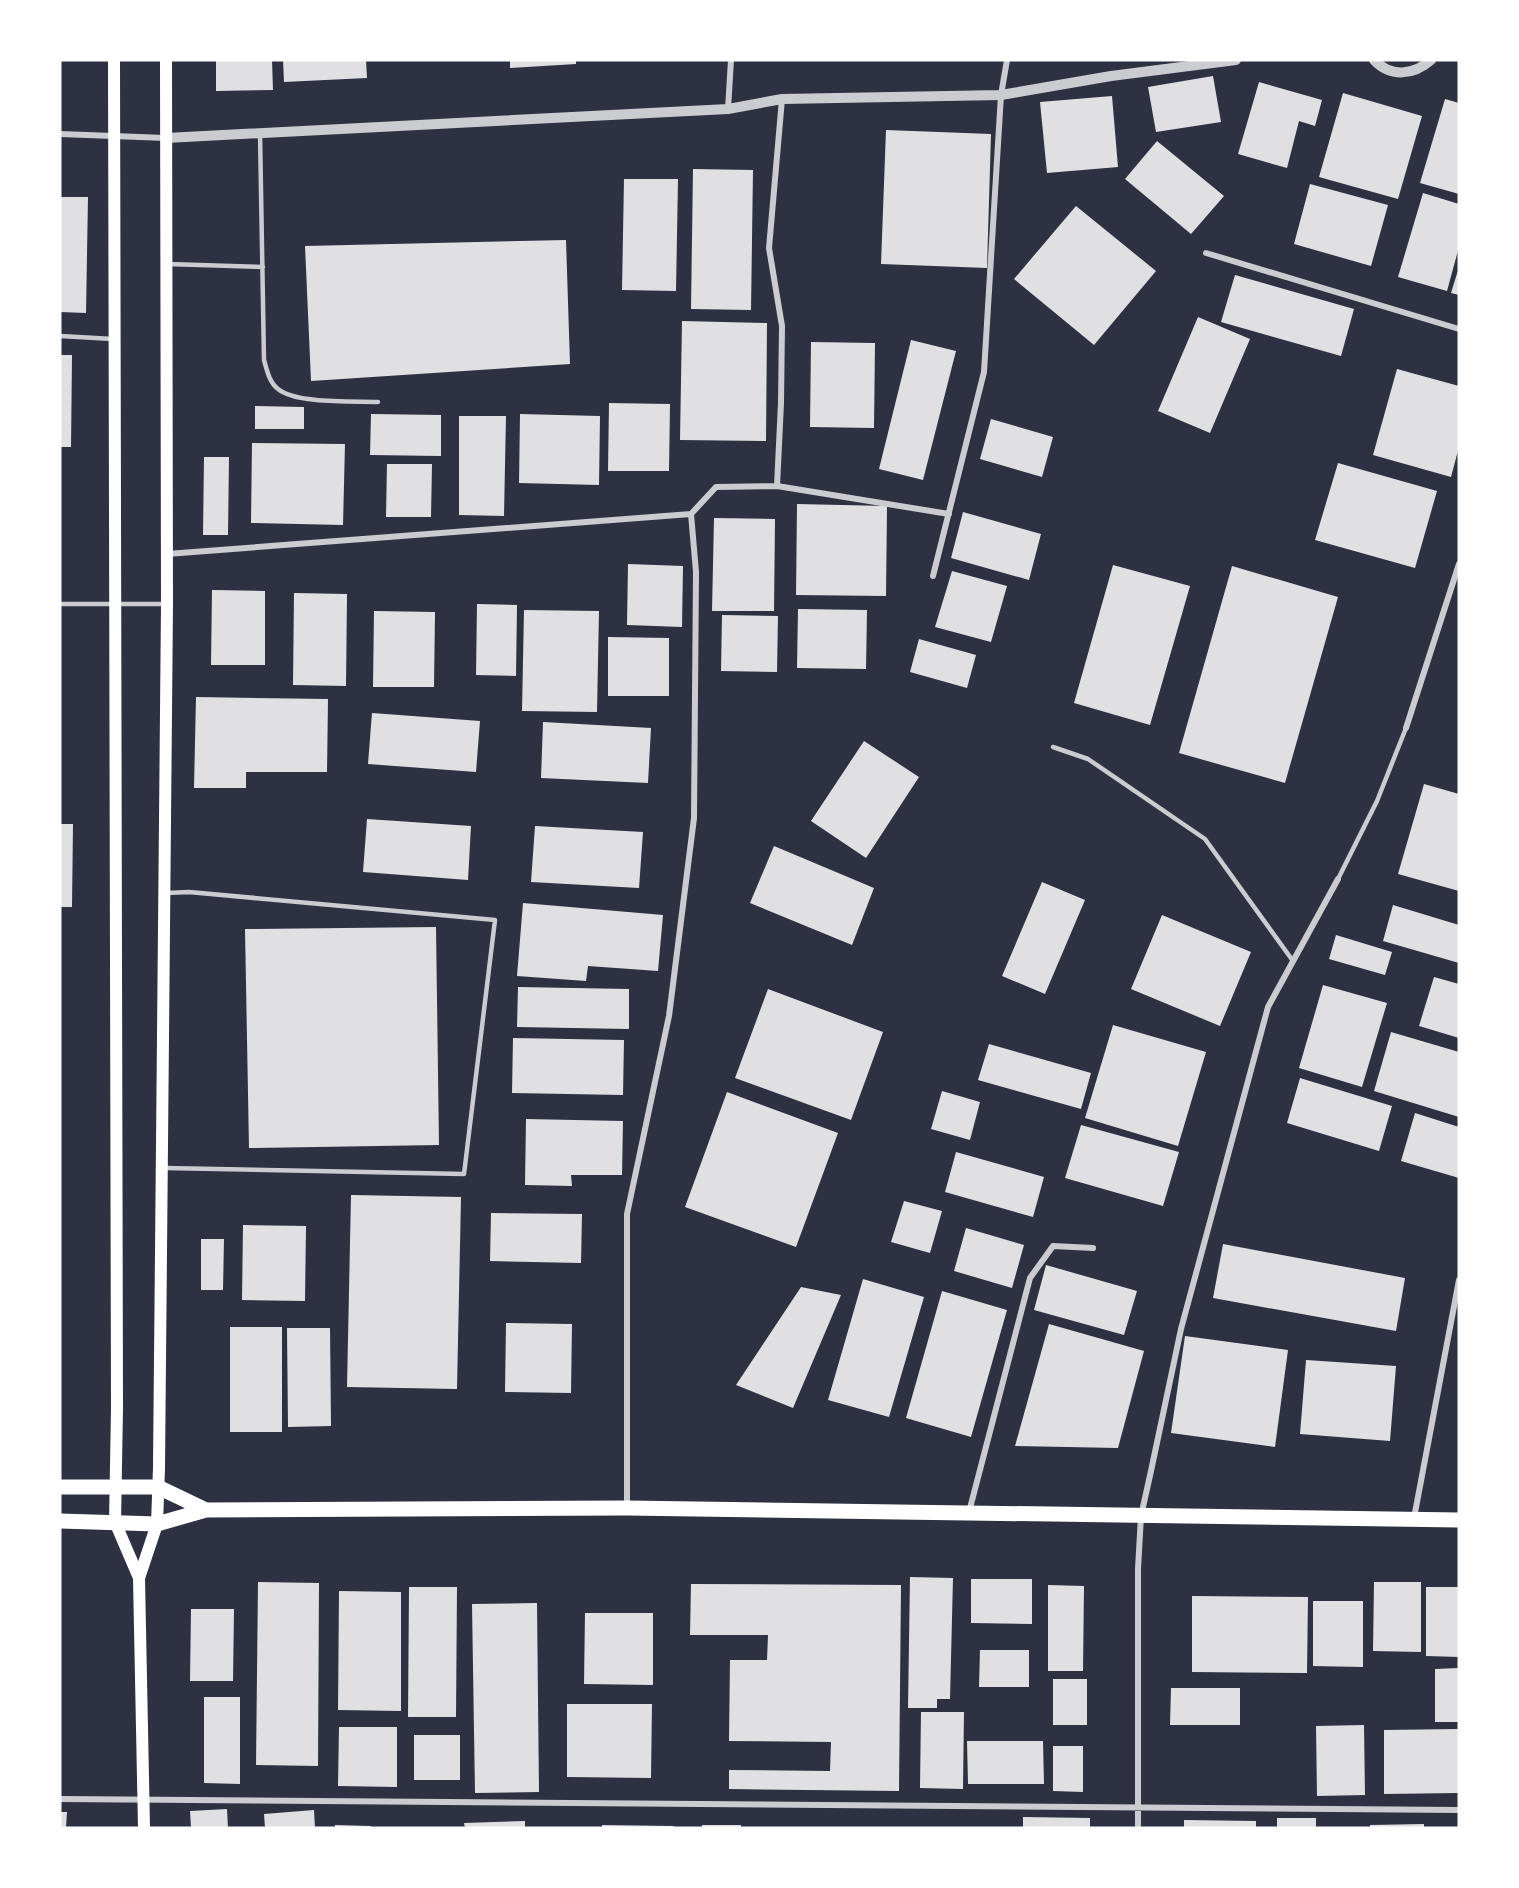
<svg xmlns="http://www.w3.org/2000/svg" width="1519" height="1888" font-family="'PT Sans Narrow',sans-serif">
<style>
.building{fill:#e0e0e3}
.lines{fill:none;stroke-linecap:round;stroke-linejoin:round}
.service{stroke:#caccd0;stroke-width:4.5}
.minor{stroke:#caccd0;stroke-width:6}
.tertiary{stroke:#caccd0;stroke-width:10}
.secondary{stroke:#fff;stroke-width:12}
.primary{stroke:#fff;stroke-width:15}
</style>
<rect width="100%" height="100%" fill="#2d3142"/>
<!-- building -->
<path class="building" d="M 216,60 L 272,60 L 273,90 L 216,91 Z
M 283,60 L 366,60 L 367,78 L 284,82 Z
M 510,60 L 576,60 L 576,64 L 510,68 Z
M 1213,76 L 1221,122 L 1156,132 L 1148,87 Z
M 1259,82 L 1322,100 L 1315,126 L 1299,121 L 1287,168 L 1238,154 Z
M 1343,93 L 1422,116 L 1398,199 L 1319,177 Z
M 1112,96 L 1118,167 L 1047,173 L 1040,102 Z
M 1445,99 L 1459,103 L 1459,194 L 1420,183 Z
M 886,130 L 991,134 L 987,268 L 881,264 Z
M 1157,141 L 1224,196 L 1191,234 L 1125,179 Z
M 693,169 L 753,170 L 751,310 L 691,309 Z
M 624,179 L 678,179 L 676,291 L 622,290 Z
M 1310,184 L 1388,205 L 1371,266 L 1294,244 Z
M 1423,193 L 1459,204 L 1459,247 L 1447,291 L 1398,277 Z
M 60,197 L 88,197 L 86,313 L 60,312 Z
M 1076,206 L 1156,271 L 1094,345 L 1014,279 Z
M 566,240 L 570,364 L 311,381 L 305,246 Z
M 1459,267 L 1459,295 L 1451,293 Z
M 1235,275 L 1354,309 L 1341,356 L 1221,322 Z
M 1198,317 L 1250,339 L 1210,433 L 1158,411 Z
M 682,321 L 767,323 L 766,441 L 680,440 Z
M 911,340 L 956,351 L 923,480 L 879,469 Z
M 811,342 L 875,343 L 874,428 L 810,427 Z
M 60,355 L 72,355 L 71,447 L 60,447 Z
M 1397,369 L 1459,386 L 1459,447 L 1451,477 L 1373,455 Z
M 609,403 L 670,404 L 669,471 L 608,471 Z
M 255,406 L 304,407 L 304,429 L 255,429 Z
M 371,414 L 441,415 L 441,456 L 370,455 Z
M 520,414 L 600,416 L 599,485 L 519,483 Z
M 459,416 L 506,416 L 504,516 L 459,515 Z
M 991,419 L 1053,437 L 1042,477 L 980,459 Z
M 252,443 L 345,444 L 343,525 L 251,523 Z
M 204,457 L 229,457 L 228,535 L 203,535 Z
M 1338,463 L 1437,491 L 1415,568 L 1315,540 Z
M 387,464 L 432,464 L 431,517 L 386,517 Z
M 797,504 L 887,506 L 886,596 L 796,595 Z
M 963,512 L 1041,534 L 1029,580 L 951,558 Z
M 714,518 L 775,519 L 774,611 L 712,611 Z
M 628,564 L 683,566 L 682,627 L 627,625 Z
M 1113,565 L 1190,586 L 1150,725 L 1074,703 Z
M 1232,566 L 1338,597 L 1285,783 L 1179,753 Z
M 952,571 L 1007,586 L 991,642 L 935,627 Z
M 212,590 L 265,591 L 265,665 L 211,665 Z
M 294,593 L 347,594 L 346,686 L 293,685 Z
M 477,604 L 517,605 L 516,676 L 476,675 Z
M 798,609 L 867,610 L 866,669 L 797,668 Z
M 524,610 L 599,611 L 597,712 L 522,711 Z
M 374,611 L 435,612 L 434,687 L 373,687 Z
M 722,615 L 778,616 L 777,672 L 721,671 Z
M 608,637 L 669,638 L 669,696 L 608,696 Z
M 919,639 L 976,655 L 967,688 L 910,672 Z
M 196,697 L 328,699 L 327,772 L 246,772 L 246,788 L 194,788 Z
M 372,713 L 480,721 L 476,772 L 368,764 Z
M 543,722 L 651,728 L 648,783 L 541,778 Z
M 864,741 L 919,777 L 866,858 L 811,821 Z
M 1424,784 L 1459,794 L 1459,891 L 1398,874 Z
M 367,819 L 471,826 L 468,880 L 363,872 Z
M 60,824 L 73,824 L 72,907 L 60,907 Z
M 535,826 L 643,832 L 639,888 L 531,882 Z
M 774,846 L 874,888 L 852,945 L 750,903 Z
M 1042,882 L 1085,900 L 1045,994 L 1002,976 Z
M 523,903 L 663,915 L 658,971 L 588,966 L 586,981 L 517,976 Z
M 1393,905 L 1459,925 L 1459,963 L 1383,941 Z
M 1162,915 L 1251,952 L 1220,1026 L 1131,989 Z
M 436,927 L 439,1145 L 249,1148 L 245,929 Z
M 1336,935 L 1392,952 L 1385,975 L 1329,959 Z
M 1434,977 L 1459,984 L 1459,1038 L 1419,1026 Z
M 1323,985 L 1387,1003 L 1362,1087 L 1299,1068 Z
M 518,987 L 629,989 L 629,1029 L 517,1027 Z
M 768,989 L 883,1032 L 851,1120 L 735,1078 Z
M 1113,1025 L 1206,1052 L 1178,1146 L 1085,1118 Z
M 1391,1032 L 1459,1052 L 1459,1117 L 1374,1091 Z
M 513,1038 L 624,1040 L 623,1095 L 512,1093 Z
M 989,1044 L 1091,1073 L 1081,1109 L 978,1080 Z
M 1300,1078 L 1392,1106 L 1379,1151 L 1287,1123 Z
M 942,1091 L 980,1102 L 970,1140 L 931,1129 Z
M 727,1092 L 838,1133 L 796,1247 L 685,1207 Z
M 1415,1113 L 1459,1127 L 1459,1178 L 1401,1161 Z
M 526,1119 L 623,1121 L 622,1175 L 571,1175 L 572,1186 L 525,1185 Z
M 1081,1125 L 1179,1152 L 1163,1206 L 1065,1178 Z
M 956,1152 L 1044,1177 L 1033,1217 L 945,1192 Z
M 351,1195 L 461,1197 L 457,1389 L 347,1387 Z
M 904,1201 L 942,1211 L 930,1253 L 891,1242 Z
M 491,1213 L 582,1214 L 581,1263 L 490,1261 Z
M 243,1225 L 306,1226 L 305,1301 L 242,1300 Z
M 966,1228 L 1024,1245 L 1012,1288 L 954,1271 Z
M 201,1239 L 224,1239 L 223,1290 L 201,1290 Z
M 1223,1244 L 1405,1278 L 1396,1331 L 1213,1298 Z
M 1046,1265 L 1137,1291 L 1124,1335 L 1034,1310 Z
M 863,1279 L 924,1297 L 889,1417 L 828,1400 Z
M 801,1287 L 841,1295 L 793,1408 L 736,1385 Z
M 942,1291 L 1007,1310 L 971,1437 L 906,1418 Z
M 506,1323 L 572,1324 L 571,1393 L 505,1392 Z
M 1049,1324 L 1144,1351 L 1118,1448 L 1015,1446 Z
M 230,1327 L 282,1327 L 282,1432 L 230,1432 Z
M 287,1328 L 330,1328 L 331,1426 L 288,1427 Z
M 1185,1336 L 1288,1350 L 1275,1447 L 1171,1433 Z
M 1306,1360 L 1396,1366 L 1390,1441 L 1300,1434 Z
M 910,1577 L 953,1578 L 950,1699 L 937,1699 L 937,1708 L 908,1708 Z
M 971,1579 L 1032,1579 L 1032,1624 L 971,1623 Z
M 258,1582 L 319,1583 L 318,1766 L 256,1765 Z
M 1374,1582 L 1421,1582 L 1421,1652 L 1373,1651 Z
M 691,1584 L 901,1585 L 899,1791 L 729,1789 L 729,1770 L 830,1771 L 831,1742 L 729,1741 L 730,1660 L 767,1660 L 768,1635 L 690,1635 Z
M 1048,1585 L 1084,1586 L 1083,1671 L 1048,1671 Z
M 409,1587 L 457,1587 L 456,1717 L 408,1717 Z
M 1426,1587 L 1459,1587 L 1459,1657 L 1426,1656 Z
M 339,1591 L 401,1592 L 401,1711 L 338,1710 Z
M 1192,1596 L 1308,1597 L 1307,1673 L 1192,1672 Z
M 1313,1601 L 1363,1601 L 1363,1667 L 1313,1666 Z
M 537,1603 L 539,1792 L 475,1793 L 472,1604 Z
M 191,1609 L 234,1609 L 233,1681 L 190,1681 Z
M 585,1613 L 653,1613 L 653,1685 L 584,1684 Z
M 980,1650 L 1029,1650 L 1029,1687 L 979,1687 Z
M 1459,1668 L 1459,1722 L 1435,1722 L 1435,1669 Z
M 1053,1679 L 1087,1679 L 1087,1725 L 1053,1725 Z
M 1171,1688 L 1240,1688 L 1240,1725 L 1170,1725 Z
M 204,1697 L 240,1697 L 240,1784 L 204,1783 Z
M 567,1704 L 652,1704 L 651,1778 L 567,1777 Z
M 921,1712 L 964,1712 L 963,1789 L 920,1788 Z
M 1364,1725 L 1365,1795 L 1317,1796 L 1316,1726 Z
M 339,1727 L 397,1727 L 397,1787 L 338,1786 Z
M 1459,1729 L 1459,1793 L 1384,1794 L 1384,1730 Z
M 414,1735 L 460,1735 L 460,1780 L 414,1780 Z
M 967,1741 L 1043,1741 L 1044,1784 L 968,1784 Z
M 1053,1746 L 1083,1746 L 1083,1792 L 1053,1791 Z
M 227,1809 L 228,1828 L 191,1828 L 190,1811 Z
M 314,1810 L 315,1828 L 265,1828 L 264,1814 Z
M 60,1812 L 67,1812 L 66,1828 L 60,1828 Z
M 1023,1817 L 1090,1818 L 1090,1828 L 1023,1828 Z
M 1277,1818 L 1316,1818 L 1316,1828 L 1277,1828 Z
M 1184,1820 L 1256,1821 L 1256,1828 L 1184,1828 Z
M 525,1821 L 525,1828 L 465,1828 L 464,1823 Z
M 1424,1824 L 1424,1828 L 1370,1828 L 1370,1825 Z
M 335,1825 L 371,1826 L 371,1828 L 335,1828 Z
M 602,1825 L 674,1826 L 674,1828 L 602,1828 Z
M 702,1825 L 741,1825 L 741,1828 L 702,1828 Z"/>
<g class="lines">
<!-- service -->
<path class="service" d="M 260,133 L 264,360 C 267,370 269,382 278,389 C 296,404 353,401 378,402
M 167,264 L 263,267
M 60,336 L 113,339
M 60,604 L 165,604
M 1053,747 L 1088,759 L 1205,839 L 1293,961
M 1338,879 L 1377,801 L 1406,728
M 164,1168 L 464,1174 L 495,920 L 189,892 L 167,893"/>
<!-- minor -->
<path class="minor" d="M 728,109 L 731,60
M 60,134 L 166,138
M 1206,253 L 1459,329
M 777,486 L 949,514
M 167,554 L 691,514
M 933,576 L 984,372 L 1001,95 L 1007,60
M 1406,728 L 1459,564
M 627,1507 L 627,1214 L 669,1016 L 694,818 L 696,572 L 691,514 L 716,487 L 777,486 L 781,403 L 782,326 L 769,248 L 782,99
M 969,1512 L 1030,1278 L 1053,1246 L 1093,1248
M 1414,1518 L 1459,1280
M 60,1799 L 1459,1810
M 1138,1828 L 1138,1569 L 1141,1516 L 1151,1471 L 1181,1329 L 1268,1007 L 1338,879"/>
<!-- tertiary -->
<path class="tertiary" d="M 1374,60 C 1391,78 1414,75 1431,60
M 166,138 L 728,109 L 782,99 L 1001,95 L 1111,76 L 1236,60"/>
<!-- secondary -->
<path class="secondary" d="M 114,60 L 117,1408 L 115,1522 L 139,1578
M 144,1828 L 139,1578 L 157,1524 L 159,1468 L 167,604 L 166,60"/>
<!-- primary -->
<path class="primary" d="M 60,1487 L 158,1487 L 206,1510
M 60,1521 L 157,1524 L 206,1510 L 627,1508 L 1459,1520"/>
</g>
<!-- border -->
<rect width="1519" height="1888" fill="none" stroke="#ffffff" stroke-width="123"/>
</svg>
